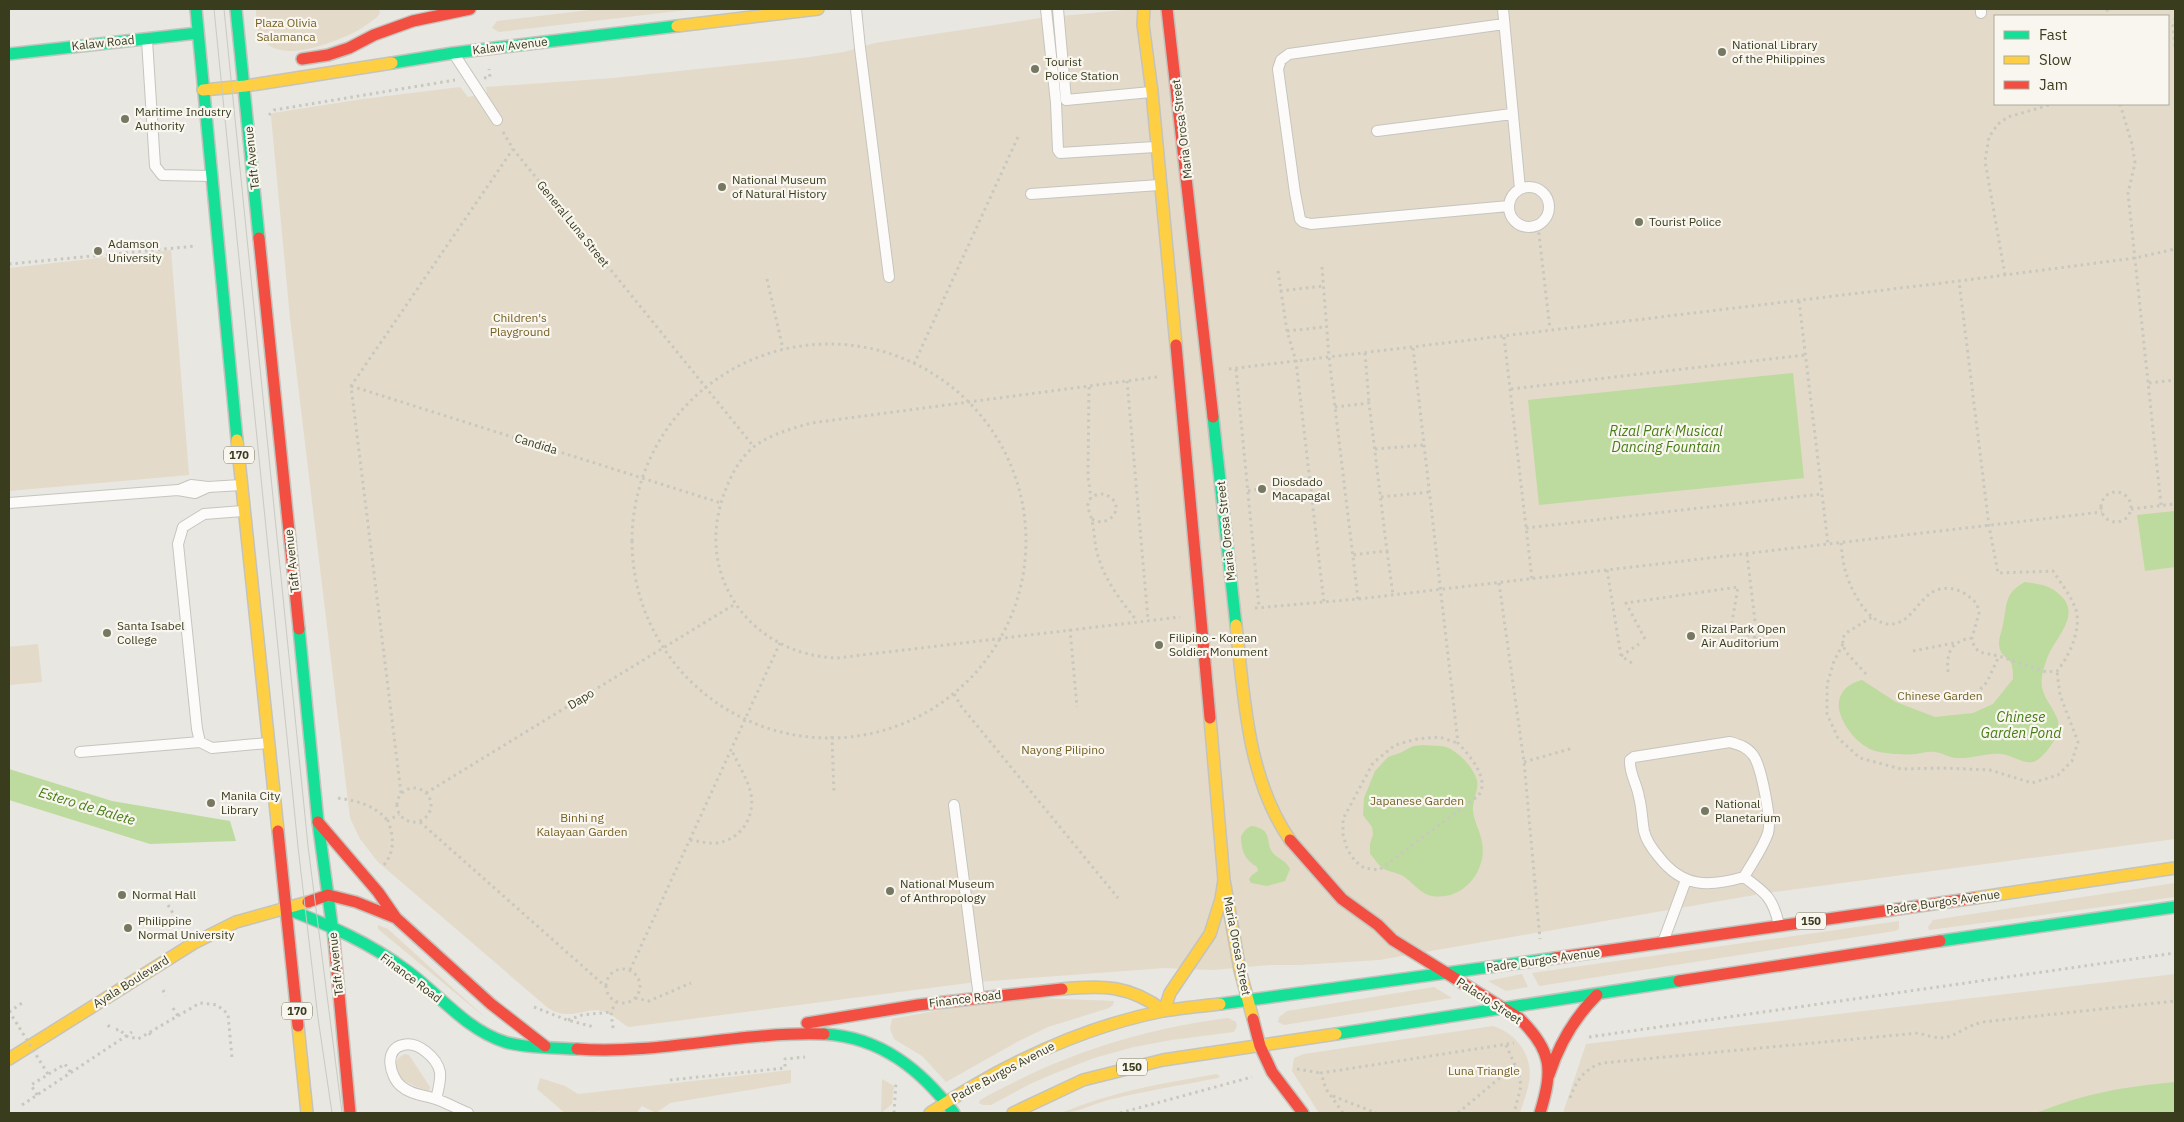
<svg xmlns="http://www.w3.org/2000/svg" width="2184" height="1122" font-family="'IBM Plex Sans',sans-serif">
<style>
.green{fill:#e3dac9;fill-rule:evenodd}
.water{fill:#bddb9e}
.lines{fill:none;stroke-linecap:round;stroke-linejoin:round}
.lane-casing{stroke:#c5c5bf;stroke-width:12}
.fast-casing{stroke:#c4c3bc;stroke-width:14}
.slow-casing{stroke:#c4c3bc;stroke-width:14}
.jam-casing{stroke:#c4c3bc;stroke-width:14}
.path{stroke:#c8c8bf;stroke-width:3;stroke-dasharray:2.5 4;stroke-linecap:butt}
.lane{stroke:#fcfbfa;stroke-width:10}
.fast{stroke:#16e098;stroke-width:11}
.slow{stroke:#ffcf43;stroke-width:11}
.jam{stroke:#f24e42;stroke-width:11}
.tram{stroke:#c9cac5;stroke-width:1}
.path-bridge{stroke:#c8c8bf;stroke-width:3;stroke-dasharray:2.5 4;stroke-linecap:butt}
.poi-dot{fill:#777862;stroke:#f8f6ef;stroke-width:2}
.labels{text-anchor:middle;stroke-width:4.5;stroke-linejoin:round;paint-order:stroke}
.shield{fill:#f8f6ef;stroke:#73745d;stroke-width:1}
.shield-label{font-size:11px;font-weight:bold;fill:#3a3c1e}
.park-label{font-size:12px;fill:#766125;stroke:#f8f6ef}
.street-label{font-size:12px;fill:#3a3c1e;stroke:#f8f6ef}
.poi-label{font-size:12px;fill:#3a3c1e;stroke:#f8f6ef;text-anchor:start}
.water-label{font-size:14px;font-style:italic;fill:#467d14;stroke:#f8f6ef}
</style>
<rect width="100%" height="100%" fill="#e8e7e1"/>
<!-- green -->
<path class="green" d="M 256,9 L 379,9 L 380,13 L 377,17 C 369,23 360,30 351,34 C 328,44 276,66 260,35 C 256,28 256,17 256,9 Z
M 598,9 L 695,9 L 499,32 L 492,28 L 497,21 Z
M 1134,9 L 2175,9 L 2175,839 L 1766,893 L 1379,960 L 1299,965 L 1269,965 L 1213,970 L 1165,968 L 976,982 L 629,1027 C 621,1024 614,1014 602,1011 C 584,1007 570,1022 548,1008 L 378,862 L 360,839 L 350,818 L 290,318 L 271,116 L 273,113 L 363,99 L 460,87 L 468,97 L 487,93 L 486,87 L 613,78 L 803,58 L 844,52 L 875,43 L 1041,18 ZM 1995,16 L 2168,16 L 2168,104 L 1995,104 Z
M 171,250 L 189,475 L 9,491 L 9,268 Z
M 38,644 L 42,682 L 9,685 L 9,647 Z
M 2175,883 L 2175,897 L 1929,930 L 1928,927 L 1933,920 Z
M 1899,921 L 1899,929 L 1895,931 L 1539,986 L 1532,973 Z
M 378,925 L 388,929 L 488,1020 L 378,929 Z
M 1522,974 L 1528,987 L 1506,991 L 1488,981 Z
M 2175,974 L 2175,1113 L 1563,1113 L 1586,1044 Z
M 1434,987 L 1452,998 L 1284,1025 L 1278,1022 L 1279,1017 L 1287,1011 Z
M 1009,997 L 1114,1001 L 1113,1005 L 1109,1008 L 1048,1027 L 1017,1042 L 946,1082 L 922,1056 L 894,1039 L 890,1029 L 892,1019 Z
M 1228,1018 L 1236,1022 L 1237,1026 L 1234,1032 L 1171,1040 L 1134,1047 L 1094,1058 L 1053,1074 L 1030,1084 L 991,1105 L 983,1105 L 979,1103 L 980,1100 C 1061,1055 1136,1030 1228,1018 Z
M 1493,1026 C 1517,1033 1534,1057 1529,1083 C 1527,1093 1523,1103 1520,1113 L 1319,1113 L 1292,1071 L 1294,1058 L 1304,1054 Z
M 405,1054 L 409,1055 L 430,1087 L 429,1092 L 399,1079 C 395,1069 393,1059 405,1054 Z
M 791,1070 L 791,1083 L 670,1103 L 656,1113 L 642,1106 L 636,1113 L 601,1113 L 598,1111 L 596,1113 L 565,1113 L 537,1089 L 540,1078 L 565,1086 L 578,1094 Z
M 1217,1074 L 1220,1076 L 1218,1078 C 1181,1085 1145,1091 1108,1100 C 1093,1104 1077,1113 1061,1113 C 1111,1092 1163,1083 1217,1074 Z
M 882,1079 L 894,1086 L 892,1104 L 881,1113 Z"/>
<!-- water -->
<path class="water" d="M 1793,373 L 1804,478 L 1539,505 L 1528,400 Z
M 2175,511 L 2175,567 L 2145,571 L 2137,515 Z
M 2025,582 C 2039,584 2050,585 2060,595 C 2079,612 2062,631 2052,648 C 2047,656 2044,667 2042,676 C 2039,695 2051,703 2057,718 C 2063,731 2050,749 2040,758 C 2028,769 2016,756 2002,754 C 1987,752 1972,759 1957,758 C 1949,758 1943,753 1935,752 C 1929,751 1922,753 1916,754 C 1904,755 1887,754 1875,751 C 1860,746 1846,730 1841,716 C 1834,698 1844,684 1862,680 L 1896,702 L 1935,717 L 1973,713 L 1993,704 L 2013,679 C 2013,675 2013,667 2011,663 C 2009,659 2003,656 2001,652 C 1997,643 2000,637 2002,629 C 2008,607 2002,594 2025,582 Z
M 1424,745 C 1430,746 1440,745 1446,747 C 1459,752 1473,767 1477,780 C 1479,791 1472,801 1473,811 C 1475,828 1486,838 1482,859 C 1477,882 1457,900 1432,896 C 1421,894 1415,885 1407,879 C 1401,873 1393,873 1386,870 C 1380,868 1375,859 1370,854 L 1370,844 L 1373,834 L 1372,827 L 1363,815 L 1364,798 L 1375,771 L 1388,757 L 1400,753 L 1413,746 Z
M 9,769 L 112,801 L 230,821 L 236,841 L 150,844 L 9,800 Z
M 1251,826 C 1276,829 1263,845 1275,855 C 1281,860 1286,861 1290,869 L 1285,881 L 1267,886 L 1251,883 L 1249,879 L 1252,875 L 1258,871 L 1257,867 C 1245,860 1241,851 1241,836 L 1246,829 Z
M 2175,1082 L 2175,1113 L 2036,1113 C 2086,1093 2122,1087 2175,1082 Z"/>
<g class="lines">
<defs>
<path id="lane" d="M 856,9 L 860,48 L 889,277
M 1046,9 L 1056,103 L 1058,150 L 1060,153 L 1155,147
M 1058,9 L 1066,100 L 1151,92
M 1503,9 L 1520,189
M 1981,9 L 1981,13
M 1504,24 L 1289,54 L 1281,60 L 1278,69 L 1295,193 L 1300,219 L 1303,222 L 1311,224 L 1509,206
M 147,40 L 155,166 L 162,175 L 210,176
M 454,54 L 497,120
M 1377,131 L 1512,114
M1509 207a20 20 0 1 1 40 0a20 20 0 1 1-40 0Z
M 1031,194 L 1159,185
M 179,490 L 191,485 L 208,487 L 241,485
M 9,503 L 178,490 L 195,493 L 208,487
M 243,511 L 204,514 L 183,527 L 178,544 L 197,729 L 200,742 L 212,748 L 268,743
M 1730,742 C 1740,745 1747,747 1753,755 C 1761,765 1772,821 1768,833 C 1763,848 1752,863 1744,877 C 1709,887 1683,888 1659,857 C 1653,850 1646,840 1644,831 C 1642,820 1642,808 1639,797 C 1637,784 1629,773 1630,760 L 1634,757 Z
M 80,752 L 200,742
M 954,805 L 979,997
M 1744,877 C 1766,893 1773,898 1779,925
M 1663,942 L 1686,880
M 436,1099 C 438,1091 441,1081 440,1072 C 437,1058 418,1041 403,1045 C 383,1049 390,1077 401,1086 C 411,1095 424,1095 436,1099 C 447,1103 458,1109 468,1113"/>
<path id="fast" d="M 196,9 L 237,440
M 236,9 L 259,238
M 9,54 L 198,33
M 392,63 L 453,53 L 677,26
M 1213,417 L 1236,625
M 299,629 L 318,822 L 334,940
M 287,909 C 329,925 370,943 406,970 C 438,993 466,1030 505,1042 C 524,1048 556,1048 577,1049
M 1940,941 L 2175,907
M 1220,1004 L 1555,958
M 824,1034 C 881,1037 921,1070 954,1113
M 1336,1034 L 1679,981"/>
<path id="slow" d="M 1144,9 L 1143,24 L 1152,92 L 1176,345
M 677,26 L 818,9
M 203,90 L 245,86 L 392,63
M 237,440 L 278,831
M 1236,625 C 1244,697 1247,778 1290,840
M 1210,718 L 1224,880 L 1240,970 L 1253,1019
M 1975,898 L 2175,868
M 1062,989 C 1102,985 1130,985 1164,1011
M 1164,1011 L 1170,993 L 1210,934 L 1221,899 L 1224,880
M 298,1026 L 307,1113
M 9,1059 L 194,943 L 236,922 L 308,902
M 930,1113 C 1001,1066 1078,1028 1163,1011 C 1182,1008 1201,1006 1220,1004
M 1013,1113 L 1083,1080 L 1163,1060 L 1336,1034"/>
<path id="jam" d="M 1167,9 L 1213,417
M 302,59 L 328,55 L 349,48 L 374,35 L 413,21 L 470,9
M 259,238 L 299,629
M 1176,345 L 1210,718
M 318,822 L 378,892 L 396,918
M 278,831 L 298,1026
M 1290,840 L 1342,899 L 1378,925 L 1393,940 L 1519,1018 C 1553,1051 1553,1070 1540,1113
M 308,902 L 328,895 L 356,902 L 396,918 L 491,1004 L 545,1046
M 334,940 L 350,1113
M 1555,958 L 1975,898
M 1679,981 L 1940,941
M 1253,1019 L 1260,1046 L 1272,1072 L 1303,1113
M 807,1023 L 918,1005 L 1062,989
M 577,1049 C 660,1055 741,1031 824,1034
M 1549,1075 C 1559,1044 1574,1018 1597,995"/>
</defs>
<!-- lane casing -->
<use href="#lane" class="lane-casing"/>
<!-- fast casing -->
<use href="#fast" class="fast-casing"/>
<!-- slow casing -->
<use href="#slow" class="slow-casing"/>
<!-- jam casing -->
<use href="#jam" class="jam-casing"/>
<!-- path -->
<path class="path" d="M 2107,9 L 2108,16
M 2175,18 L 2173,26 L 2175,48
M 484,78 L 490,77 L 489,69
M 2120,104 L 2132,144 L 2135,163 L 2128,193 L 2161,505
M 269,115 L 274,110 L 455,80
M 503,132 L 513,149 L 754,447
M 1538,226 L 1550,329
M 9,264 L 196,246
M 1322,267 L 1329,357 L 1358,599
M 1278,271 L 1287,331 L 1296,361 L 1324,603
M 2005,275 L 1985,161 L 1989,137 L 1998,124 L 2008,117 L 2053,104
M 767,279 L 783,349
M 1280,291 L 1323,286
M 1799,301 L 1828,544
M 1287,331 L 1325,327
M 1504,337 L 1532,579
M632 541a197 197 0 1 1 394 0a197 197 0 1 1-394 0Z
M 1413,348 L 1458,743 C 1470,756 1491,780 1478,796 L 1379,870 L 1364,868 L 1355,861 L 1347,849 L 1343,834 L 1343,819 L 1373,763 L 1395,745 L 1417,739 L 1439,737 L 1458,743
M 1365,353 L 1369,403
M 914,364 L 1018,137
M 1229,369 L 1959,281 L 2135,258 L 2175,249
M 1236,369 L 1259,607
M 1157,377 L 811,423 C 791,429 771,434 755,446 C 739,458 729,479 723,497 C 695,579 753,655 837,658 L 1180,617
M 1127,381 L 1148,619
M 2149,383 L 2175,380
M 351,386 L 721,503
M 1089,387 L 1088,477 L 1091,498
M 1511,389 L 1805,355
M 1335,407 L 1369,403 L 1387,551 L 1352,555
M 1375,449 L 1424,445
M 1248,491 L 1259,489
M2101 507a15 15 0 1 1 30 0a15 15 0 1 1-30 0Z
M 1381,497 L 1430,492
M 2131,509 L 2175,504
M 1092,519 C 1107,529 1126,509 1110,497 C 1106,494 1101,493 1096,495 C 1082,501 1090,511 1092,521 C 1095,533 1094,546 1099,559 C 1106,582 1122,602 1137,621
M 1526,528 L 1821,494
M 1841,543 C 1842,553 1843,564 1846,573 C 1853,596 1876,639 1905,619 C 1917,610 1925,592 1940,589 C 1955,586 1967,593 1977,604 L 1979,613 L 1972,638 L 1974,646 L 1979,652 L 1999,656 L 2046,672 L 2057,671 C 2070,656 2084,624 2074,605 C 2069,593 2060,582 2053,571 L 1998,573 L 1989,526 L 1959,281
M 1387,551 L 1393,595
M 1747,554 L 1757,638 L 1752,648
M 1607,570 L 1621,656 L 1632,663
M 1499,583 L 1524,762 L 1540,939
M 1255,608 L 1358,599 L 2102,512
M 1070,629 L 1077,707
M 1741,632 L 1757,638
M 1645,639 L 1626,603 L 1738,587 L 1731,628
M 1843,644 L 1834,661 L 1827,685 L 1827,714 L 1838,738 L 1860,758 L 1901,769 L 1943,768 L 1990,770 L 2032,783 L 2058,775 L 2072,761 L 2078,742 L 2060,695 L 2057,671
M 1913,651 L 1954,643
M 1621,656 L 1639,644
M 1948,672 C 1946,651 1952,641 1972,638
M 1866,674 L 1845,651 L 1842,639 L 1846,633 L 1872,617
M 954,694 L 961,706 L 1118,898
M 1976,694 L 1987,682 L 1999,656
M 832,736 L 834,794
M 1524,762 L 1573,748
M397 805a17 17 0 1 1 34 0a17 17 0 1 1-34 0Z
M 401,793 L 351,386 L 513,149
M 426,793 L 735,604
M 338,798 C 357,801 375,805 388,821
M 420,822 L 605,986
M 690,840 C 699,841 708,844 717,843 C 741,839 755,818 751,794 C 748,780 738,764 732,751
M 384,865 C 395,851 394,837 388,821 L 399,814
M 168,905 L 177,920
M606 986a17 17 0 1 1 34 0a17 17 0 1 1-34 0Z
M 630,970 L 780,643
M 163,990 L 166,996
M 635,998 L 649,1001 L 691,983
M 534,1007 L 567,1020 L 594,1027
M 173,1008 L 178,1016
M 9,1012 L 25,1001
M 568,1020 L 582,1015 L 611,1012
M 108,1025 L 111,1029
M 613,1028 L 611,1012 L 616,1002
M 116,1030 L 119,1029 L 126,1036 L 138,1039 L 200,1003 L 217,1005 L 228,1014 L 232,1058
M 149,1033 L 153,1037
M 1589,1037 L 2175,953
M 1506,1045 L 1519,1074 L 1521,1086 L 1514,1113
M 1297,1069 L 1321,1073
M 670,1080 L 785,1068 L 785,1059 L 805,1057
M 37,1095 L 31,1085 L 65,1064 L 71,1073
M 1333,1096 L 1376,1113
M 1570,1098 C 1576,1081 1584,1069 1602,1063 L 1919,1033 C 1953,1045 1952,1031 1982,1022 L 2175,1001
M 22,1105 L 132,1032
M 894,1113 L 896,1082
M 1120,1113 L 1252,1077
M 1343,1113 L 1326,1089 L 1321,1073 L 1514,1043
M 1458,1113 L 1515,1065"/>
<!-- lane -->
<use href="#lane" class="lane"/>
<!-- fast -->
<use href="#fast" class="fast"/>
<!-- slow -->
<use href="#slow" class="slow"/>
<!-- jam -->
<use href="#jam" class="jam"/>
<!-- tram -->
<path class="tram" d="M 214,9 L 298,847 L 318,1018 L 332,1113
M 224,9 L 308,846 L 342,1113"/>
<!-- path-bridge -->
<path class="path-bridge" d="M 9,1011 L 48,1074"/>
</g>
<!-- markers -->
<g class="poi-dot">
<circle cx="1722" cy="52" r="5"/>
<circle cx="1035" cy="69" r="5"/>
<circle cx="125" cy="119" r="5"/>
<circle cx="722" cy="187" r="5"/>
<circle cx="1639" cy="222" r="5"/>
<circle cx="98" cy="251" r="5"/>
<circle cx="1262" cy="489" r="5"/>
<circle cx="107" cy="633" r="5"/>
<circle cx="1691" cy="636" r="5"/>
<circle cx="1159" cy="645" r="5"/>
<circle cx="211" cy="803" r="5"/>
<circle cx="1705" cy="811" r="5"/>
<circle cx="890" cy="891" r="5"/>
<circle cx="122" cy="895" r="5"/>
<circle cx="128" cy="928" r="5"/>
</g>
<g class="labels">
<!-- shield labels -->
<g class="shield">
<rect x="224" y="446.5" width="30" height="17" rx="4"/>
<rect x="1796" y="912.5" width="30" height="17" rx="4"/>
<rect x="282" y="1002.5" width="30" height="17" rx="4"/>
<rect x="1117" y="1058.5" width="30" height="17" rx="4"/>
</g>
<g class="shield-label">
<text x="239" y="459">170</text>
<text x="1811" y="925">150</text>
<text x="297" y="1015">170</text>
<text x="1132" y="1071">150</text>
</g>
<!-- park labels -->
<g class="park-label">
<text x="286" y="27">Plaza Olivia<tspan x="286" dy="14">Salamanca</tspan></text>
<text x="520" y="322">Children's<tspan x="520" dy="14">Playground</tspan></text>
<text x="1940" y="700">Chinese Garden</text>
<text x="1063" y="754">Nayong Pilipino</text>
<text x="1417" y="805">Japanese Garden</text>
<text x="582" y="822">Binhi ng<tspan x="582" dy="14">Kalayaan Garden</tspan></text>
<text x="1484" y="1075">Luna Triangle</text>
</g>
<!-- street labels -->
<g class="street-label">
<text transform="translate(103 43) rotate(-6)" y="4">Kalaw Road</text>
<text transform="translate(510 46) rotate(-7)" y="4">Kalaw Avenue</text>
<text transform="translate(1182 129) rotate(-97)" y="4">Maria Orosa Street</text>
<text transform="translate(252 158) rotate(-96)" y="4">Taft Avenue</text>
<text transform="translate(573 224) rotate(51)" y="4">General Luna Street</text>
<text transform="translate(536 444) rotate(17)" y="4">Candida</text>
<text transform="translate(1226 531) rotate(-96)" y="4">Maria Orosa Street</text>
<text transform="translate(292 561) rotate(-96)" y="4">Taft Avenue</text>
<text transform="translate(581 699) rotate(-31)" y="4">Dapo</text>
<text transform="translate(1943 902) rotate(-8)" y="4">Padre Burgos Avenue</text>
<text transform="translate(1237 946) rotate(79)" y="4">Maria Orosa Street</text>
<text transform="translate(1543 960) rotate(-8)" y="4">Padre Burgos Avenue</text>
<text transform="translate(336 964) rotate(-96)" y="4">Taft Avenue</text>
<text transform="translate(411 978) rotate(37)" y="4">Finance Road</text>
<text transform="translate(131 982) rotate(-32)" y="4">Ayala Boulevard</text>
<text transform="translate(965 999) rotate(-7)" y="4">Finance Road</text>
<text transform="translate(1489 1001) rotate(33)" y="4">Palacio Street</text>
<text transform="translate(1003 1072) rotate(-28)" y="4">Padre Burgos Avenue</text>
</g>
<!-- poi labels -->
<g class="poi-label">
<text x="1732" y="49">National Library<tspan x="1732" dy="14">of the Philippines</tspan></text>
<text x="1045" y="66">Tourist<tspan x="1045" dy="14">Police Station</tspan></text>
<text x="135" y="116">Maritime Industry<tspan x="135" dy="14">Authority</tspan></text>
<text x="732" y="184">National Museum<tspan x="732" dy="14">of Natural History</tspan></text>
<text x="1649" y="226">Tourist Police</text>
<text x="108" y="248">Adamson<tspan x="108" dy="14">University</tspan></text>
<text x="1272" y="486">Diosdado<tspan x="1272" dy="14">Macapagal</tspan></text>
<text x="117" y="630">Santa Isabel<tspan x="117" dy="14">College</tspan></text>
<text x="1701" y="633">Rizal Park Open<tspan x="1701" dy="14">Air Auditorium</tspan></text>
<text x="1169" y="642">Filipino - Korean<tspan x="1169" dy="14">Soldier Monument</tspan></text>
<text x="221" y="800">Manila City<tspan x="221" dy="14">Library</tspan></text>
<text x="1715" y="808">National<tspan x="1715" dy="14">Planetarium</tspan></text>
<text x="900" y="888">National Museum<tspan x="900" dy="14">of Anthropology</tspan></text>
<text x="132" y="899">Normal Hall</text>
<text x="138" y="925">Philippine<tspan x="138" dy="14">Normal University</tspan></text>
</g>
<!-- water labels -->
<g class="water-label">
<text x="1666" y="436">Rizal Park Musical<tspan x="1666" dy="16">Dancing Fountain</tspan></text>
<text x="2021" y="722">Chinese<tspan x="2021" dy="16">Garden Pond</tspan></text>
<text transform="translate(87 806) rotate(17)" y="5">Estero de Balete</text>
</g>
</g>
<!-- border -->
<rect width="2184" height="1122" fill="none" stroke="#3a3c1e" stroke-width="20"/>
<!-- legend -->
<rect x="1994" y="15" width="175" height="90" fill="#f8f6ef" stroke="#acac9b"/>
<rect x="2004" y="31" width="25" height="8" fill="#16e098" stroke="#acac9b"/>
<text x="2039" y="40" font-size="15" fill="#3a3c1e">Fast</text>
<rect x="2004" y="56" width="25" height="8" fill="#ffcf43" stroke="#acac9b"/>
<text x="2039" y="65" font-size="15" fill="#3a3c1e">Slow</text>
<rect x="2004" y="81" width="25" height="8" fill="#f24e42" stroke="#acac9b"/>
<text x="2039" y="90" font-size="15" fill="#3a3c1e">Jam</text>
</svg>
